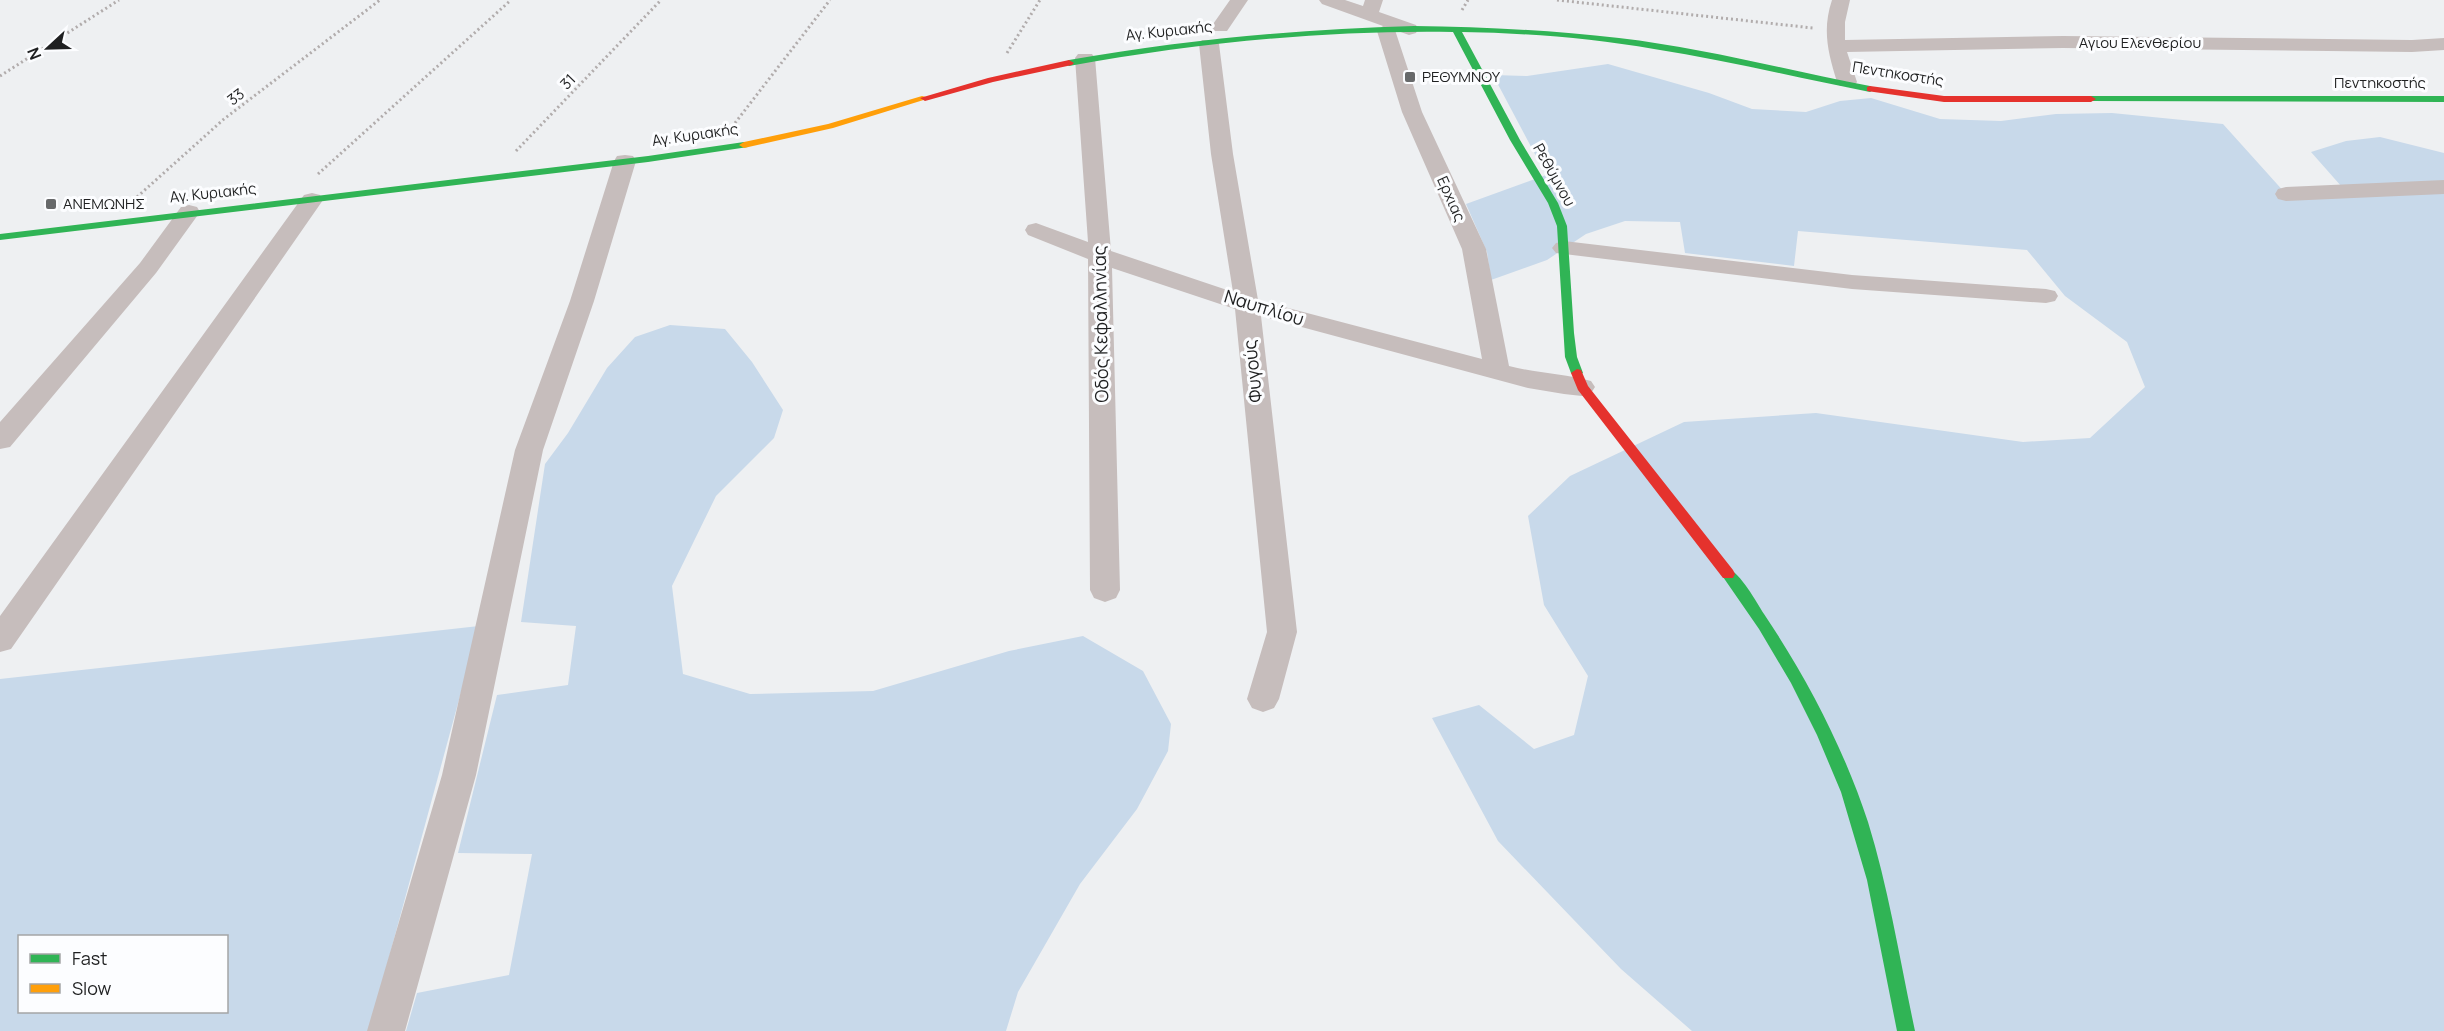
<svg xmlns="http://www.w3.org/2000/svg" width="2444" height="1031" font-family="Manrope,sans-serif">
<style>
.green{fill:#c8d9ea;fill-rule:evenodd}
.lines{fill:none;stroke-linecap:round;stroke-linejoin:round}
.path{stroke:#b1acac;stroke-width:3;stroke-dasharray:2 3;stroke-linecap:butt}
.street{fill:#c6bdbc;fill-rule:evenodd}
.fast{fill:#30b455;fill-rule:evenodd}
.slow{fill:#ff9f0a;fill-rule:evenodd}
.jam{fill:#e5322d;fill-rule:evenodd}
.poi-dot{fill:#67696a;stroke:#fcfdff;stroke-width:2}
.labels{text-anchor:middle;stroke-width:6;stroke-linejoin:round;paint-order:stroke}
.far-street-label{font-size:15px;fill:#1f2021;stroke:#fcfdff}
.far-poi-label{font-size:15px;fill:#1f2021;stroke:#fcfdff;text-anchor:start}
.street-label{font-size:18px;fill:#1f2021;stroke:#fcfdff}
</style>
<rect width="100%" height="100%" fill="#eef0f2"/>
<!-- green -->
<path class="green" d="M 1608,64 L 1709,93 L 1752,109 L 1806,112 L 1840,101 L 1871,98 L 1940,119 L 2001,121 L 2056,114 L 2112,113 L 2223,124 L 2286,194 L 2349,195 L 2311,152 L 2346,141 L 2380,137 L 2444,153 L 2444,1031 L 1692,1031 L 1621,969 L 1498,841 L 1432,718 L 1479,705 L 1534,749 L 1574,735 L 1588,676 L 1544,605 L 1528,516 L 1570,476 L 1684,422 L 1816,413 L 2023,442 L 2090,438 L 2145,387 L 2127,342 L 2065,296 L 2027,250 L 1798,231 L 1794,266 L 1685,253 L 1680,222 L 1625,221 L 1586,234 L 1547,260 L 1491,280 L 1487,252 L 1466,204 L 1546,175 L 1493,75 L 1527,76 Z
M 670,325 L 725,329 L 752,362 L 783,410 L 774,438 L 716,496 L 672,586 L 683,674 L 750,694 L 873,691 L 1009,651 L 1083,636 L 1143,671 L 1171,724 L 1168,751 L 1137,809 L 1080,884 L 1018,992 L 1006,1031 L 406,1031 L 417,993 L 509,975 L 532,854 L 458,853 L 497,695 L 568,685 L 576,626 L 521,622 L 545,464 L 568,433 L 607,368 L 635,337 Z
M 479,626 L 369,1031 L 0,1031 L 0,679 ZM 20,936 L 226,936 L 226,1012 L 20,1012 Z"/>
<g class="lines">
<!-- path -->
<path class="path" d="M 1557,0 L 1813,28
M 1462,10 L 1468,0
M 1007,53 L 1040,0
M 0,76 L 119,0
M 735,123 L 830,0
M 516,151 L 661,0
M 318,174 L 511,0
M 137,197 L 224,119 L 380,0"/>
<!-- street -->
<path class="street" d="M 1230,0 L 1248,0 L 1227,31 L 1213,31 L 1211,27 Z
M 1319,0 L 1345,0 L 1363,6 L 1365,0 L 1383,0 L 1379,12 L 1416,25 L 1418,29 L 1416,33 L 1409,35 L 1395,30 L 1422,112 L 1486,249 L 1509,366 C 1536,373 1565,374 1591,381 L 1595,387 L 1591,393 L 1582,396 L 1564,394 L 1528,388 L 1261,316 L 1297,632 L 1279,699 L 1274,708 L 1263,712 L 1252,708 L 1247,699 L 1267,632 L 1235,309 L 1112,268 L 1120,590 L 1116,598 L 1105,602 L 1094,598 L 1090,590 L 1088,259 L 1028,235 L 1025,230 L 1028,225 L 1036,223 L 1088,242 L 1075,58 L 1078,54 L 1092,54 L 1095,58 L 1111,251 L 1233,292 L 1211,154 L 1199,44 L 1202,40 L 1216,40 L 1219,44 L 1233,154 L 1258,300 L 1482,359 L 1462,249 L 1402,112 L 1377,31 L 1383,26 L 1322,4 Z
M 1832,0 L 1850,0 L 1845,22 L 1845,40 L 2063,36 L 2412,40 L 2444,38 L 2444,50 L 2412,52 L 2063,48 L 1847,52 L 1857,82 L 1854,86 L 1840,86 L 1837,82 C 1828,53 1822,30 1832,0 Z
M 625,155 L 633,156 L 636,161 L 594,301 L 543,450 L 476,775 L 405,1031 L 367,1031 L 442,775 L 515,450 L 570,301 L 614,161 L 617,156 Z
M 2444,180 L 2444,194 L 2286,201 L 2278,199 L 2275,194 L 2278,189 L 2286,187 Z
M 312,193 L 320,195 L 323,200 L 11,649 L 0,652 L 0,616 L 304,195 Z
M 189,205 L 197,207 L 200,212 L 156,273 L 10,447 L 0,449 L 0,422 L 140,263 L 181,207 Z
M 1564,241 L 1852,275 L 2046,289 L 2055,291 L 2058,296 L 2055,301 L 2046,303 L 1852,289 L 1556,253 L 1552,248 L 1556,243 Z"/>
<!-- fast -->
<path class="fast" d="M 1414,26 C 1483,27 1551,30 1619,38 C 1704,48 1787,70 1870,86 L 1875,89 L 1870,92 C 1798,78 1726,60 1654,49 C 1591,38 1526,33 1462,32 L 1520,140 L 1558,203 L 1567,226 L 1574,333 L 1577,357 L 1583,373 L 1577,377 L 1571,373 L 1565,357 L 1557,226 L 1548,203 L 1510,140 L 1453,32 C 1323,30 1196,43 1069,66 L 1064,63 L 1069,60 C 1184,40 1298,29 1414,26 Z
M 2091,96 L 2444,96 L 2444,102 L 2088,101 L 2086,99 Z
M 744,142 L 749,145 L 748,147 L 648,162 L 0,240 L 0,234 L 648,156 Z
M 1728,569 C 1740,572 1757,603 1764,614 C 1807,678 1844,749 1868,822 C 1889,890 1900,961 1915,1031 L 1897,1031 L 1867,880 L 1841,792 L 1817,735 L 1791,683 L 1759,629 L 1721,574 L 1723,570 Z"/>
<!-- slow -->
<path class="slow" d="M 922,96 L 930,98 L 833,128 L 744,148 L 739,145 L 744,142 L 828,124 Z"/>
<!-- jam -->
<path class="jam" d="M 1069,60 L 1074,63 L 1072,65 L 993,82 L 925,101 L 920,98 L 988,78 Z
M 1870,86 L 1944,96 L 2091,96 L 2096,99 L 2091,102 L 1944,102 L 1867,91 L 1867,87 Z
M 1577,369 L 1581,370 L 1588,386 L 1733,570 L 1735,574 L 1733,578 L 1723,578 L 1578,390 L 1571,373 Z"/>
</g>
<!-- markers -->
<g class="poi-dot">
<rect x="1404" y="71" width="12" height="12" rx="3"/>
<rect x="45" y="198" width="12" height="12" rx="3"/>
</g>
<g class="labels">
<!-- far-street labels -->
<g class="far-street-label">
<text transform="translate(1169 31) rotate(-6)" y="5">Αγ. Κυριακής</text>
<text x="2140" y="48">Αγιου Ελενθερίου</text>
<text transform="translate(1898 74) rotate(9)" y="5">Πεντηκοστής</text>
<text transform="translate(568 82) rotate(-46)" y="5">31</text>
<text x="2380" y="88">Πεντηκοστής</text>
<text transform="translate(236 97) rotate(-38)" y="5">33</text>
<text transform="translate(695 135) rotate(-8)" y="5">Αγ. Κυριακής</text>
<text transform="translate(1554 175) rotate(61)" y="5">Ρεθύμνου</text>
<text transform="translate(213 193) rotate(-6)" y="5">Αγ. Κυριακής</text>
<text transform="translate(1451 199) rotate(66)" y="5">Ερχιας</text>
</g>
<!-- far-poi labels -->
<g class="far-poi-label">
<text x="1422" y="82">ΡΕΘΥΜΝΟΥ</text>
<text x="63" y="209">ΑΝΕΜΩΝΗΣ</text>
</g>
<!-- street labels -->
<g class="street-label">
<text transform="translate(1264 308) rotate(17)" y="6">Ναυπλίου</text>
<text transform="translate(1101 324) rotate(-91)" y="6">Οδός Κεφαλληνίας</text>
<text transform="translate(1253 371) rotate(-96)" y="6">Φυγούς</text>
</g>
</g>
<!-- legend -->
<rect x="18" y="935" width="210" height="78" fill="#fcfdff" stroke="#a4a5a6" stroke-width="1.5"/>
<rect x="30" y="954" width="30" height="9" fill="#30b455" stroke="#a4a5a6" stroke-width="1.5"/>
<text x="72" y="965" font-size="18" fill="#1f2021">Fast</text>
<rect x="30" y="984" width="30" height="9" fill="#ff9f0a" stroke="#a4a5a6" stroke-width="1.5"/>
<text x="72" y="995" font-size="18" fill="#1f2021">Slow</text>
<!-- north arrow -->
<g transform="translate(48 48) rotate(248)" stroke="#fcfdff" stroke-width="4.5" paint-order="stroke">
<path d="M0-4.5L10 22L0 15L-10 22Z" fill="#1f2021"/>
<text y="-9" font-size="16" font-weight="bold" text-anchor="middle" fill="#1f2021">N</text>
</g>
</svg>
